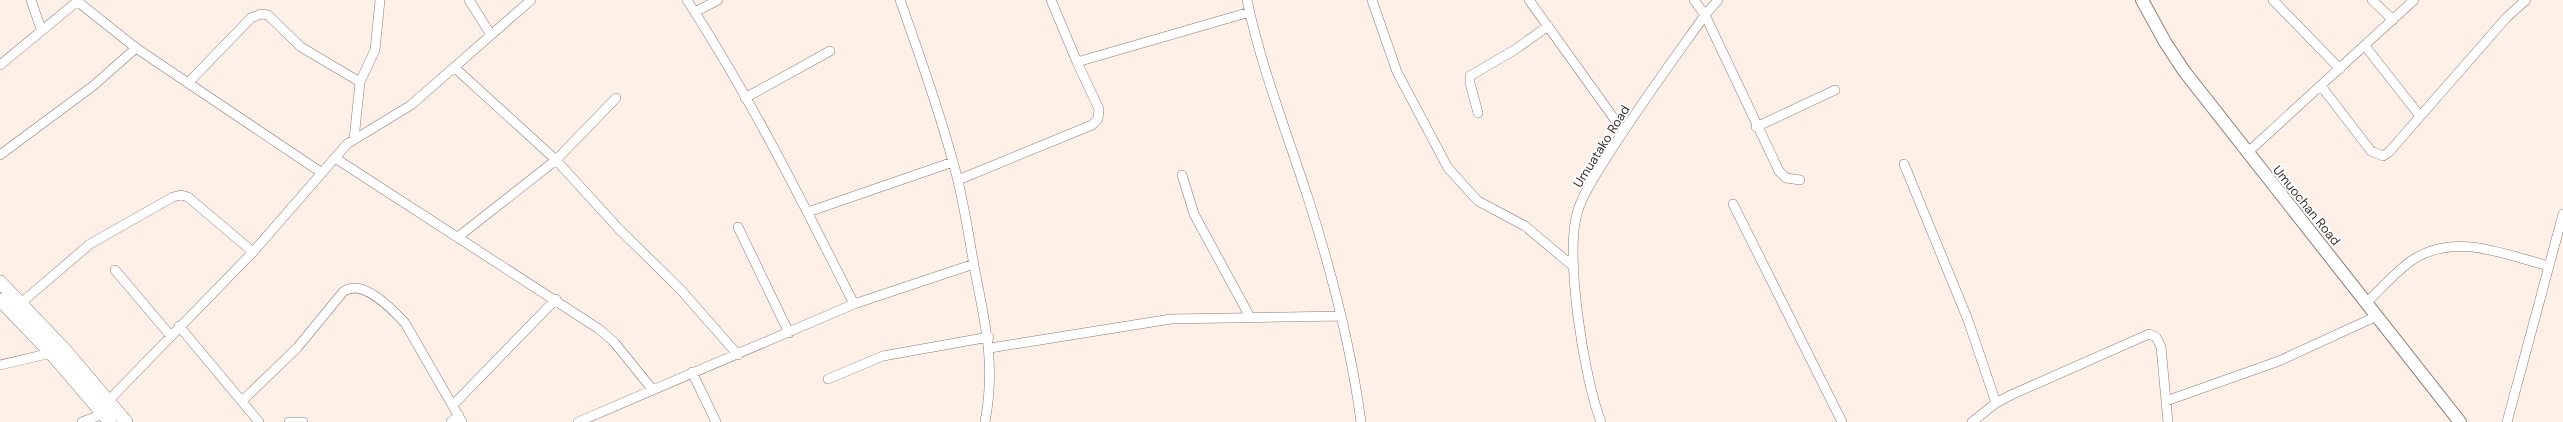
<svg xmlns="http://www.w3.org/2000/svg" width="2563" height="422" font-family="'DM Sans',sans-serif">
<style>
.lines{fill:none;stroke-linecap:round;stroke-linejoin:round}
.minor-casing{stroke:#897c74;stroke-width:10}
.tertiary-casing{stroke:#897c74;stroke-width:14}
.secondary-casing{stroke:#897c74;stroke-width:14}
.minor{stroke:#fff;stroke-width:9}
.tertiary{stroke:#fff;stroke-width:12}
.secondary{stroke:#fff;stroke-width:13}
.labels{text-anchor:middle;stroke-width:4;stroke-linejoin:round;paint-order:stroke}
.street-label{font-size:13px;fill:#3e3835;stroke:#fff}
</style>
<rect width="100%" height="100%" fill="#feefe7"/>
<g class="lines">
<defs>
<path id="minor" d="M 31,0 L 41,29
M 469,0 L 491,35
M 687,0 C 750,97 802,201 854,304
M 900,0 C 919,53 938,107 953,162 C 963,196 968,231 974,266 C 985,323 996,363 985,422
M 1247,0 C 1261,67 1287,133 1308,198 C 1331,270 1351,346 1361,422
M 1372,0 L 1397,72 L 1448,168 L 1478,201 L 1525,226 L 1574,267
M 1529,0 L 1623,131
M 1694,0 L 1705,15 L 1779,171 L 1786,178 L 1800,180
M 2273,0 L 2340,69
M 2372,0 L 2393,20
M 77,1 L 136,48 L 322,173
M 695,12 L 718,0
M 2365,46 L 2420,116
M 1077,62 L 1250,12
M 0,65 L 79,0
M 455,68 L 556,160 L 618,228 L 681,290 L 738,355
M 188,83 L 251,18 L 261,14 L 268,15 L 301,47 L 360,82
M 2321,86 L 2371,151 L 2383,156 L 2389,152 L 2507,17 L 2526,0
M 745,98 L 830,51
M 1478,113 L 1470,83 L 1470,76 L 1516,49 L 1548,26
M 1756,127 L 1835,90
M 354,139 L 360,82 L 375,50 L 380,0
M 2247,153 L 2414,0
M 0,155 L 93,86 L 136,48
M 335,158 L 599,329 L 614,342 L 652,389
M 1904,164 L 1968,320 L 1996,403
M 1182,175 L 1194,214 L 1250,317
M 958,180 L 1092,125 L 1098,119 L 1099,109 L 1077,62 L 1051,0
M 1733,204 L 1842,422
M 808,212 L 953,162
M 738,227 L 789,333
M 458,237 L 556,160 L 616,98
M 115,270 L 170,335
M 2367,302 C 2382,288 2397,270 2414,259 C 2457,232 2505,255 2549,266
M 21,303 L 90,244 L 173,197 L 181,195 L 188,197 L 253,252
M 179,326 L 259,422
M 990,348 L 1171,319 L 1341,316
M 0,365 L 51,353
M 692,372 L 716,422
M 828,379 L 883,356 L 989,337
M 108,401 L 253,252 L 347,144 L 411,105 L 531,0
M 242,401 L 297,348 L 343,292 C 362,277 392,309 405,323 L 462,422
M 2166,401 L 2279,361 L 2377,316
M 454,404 L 556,299
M 82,422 L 103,414
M 289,422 L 303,422
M 451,422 L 459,415
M 578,422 L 854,304 L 974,264
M 1601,422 C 1584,379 1564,253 1578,210 C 1585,189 1599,170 1610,152 C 1640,105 1673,60 1705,15 L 1718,0
M 1972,422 L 1996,403 L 2011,395 L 2149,334 L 2156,337 L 2161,347 L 2168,422
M 2507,422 L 2563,214"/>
<path id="tertiary" d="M 2142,0 L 2165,42 L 2184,71 L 2460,422"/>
<path id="secondary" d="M 0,282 L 64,349 L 126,422
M 0,300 L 51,353 L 110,422"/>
</defs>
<!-- minor casing -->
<use href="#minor" class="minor-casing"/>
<!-- tertiary casing -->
<use href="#tertiary" class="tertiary-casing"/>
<!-- secondary casing -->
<use href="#secondary" class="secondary-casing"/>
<!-- minor -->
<use href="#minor" class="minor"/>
<!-- tertiary -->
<use href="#tertiary" class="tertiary"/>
<!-- secondary -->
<use href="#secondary" class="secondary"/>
</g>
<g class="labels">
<!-- street labels -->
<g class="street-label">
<text transform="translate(1601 146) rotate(-58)" y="5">Umuatako Road</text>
<text transform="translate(2307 205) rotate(51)" y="5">Umuochan Road</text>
</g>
</g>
</svg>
